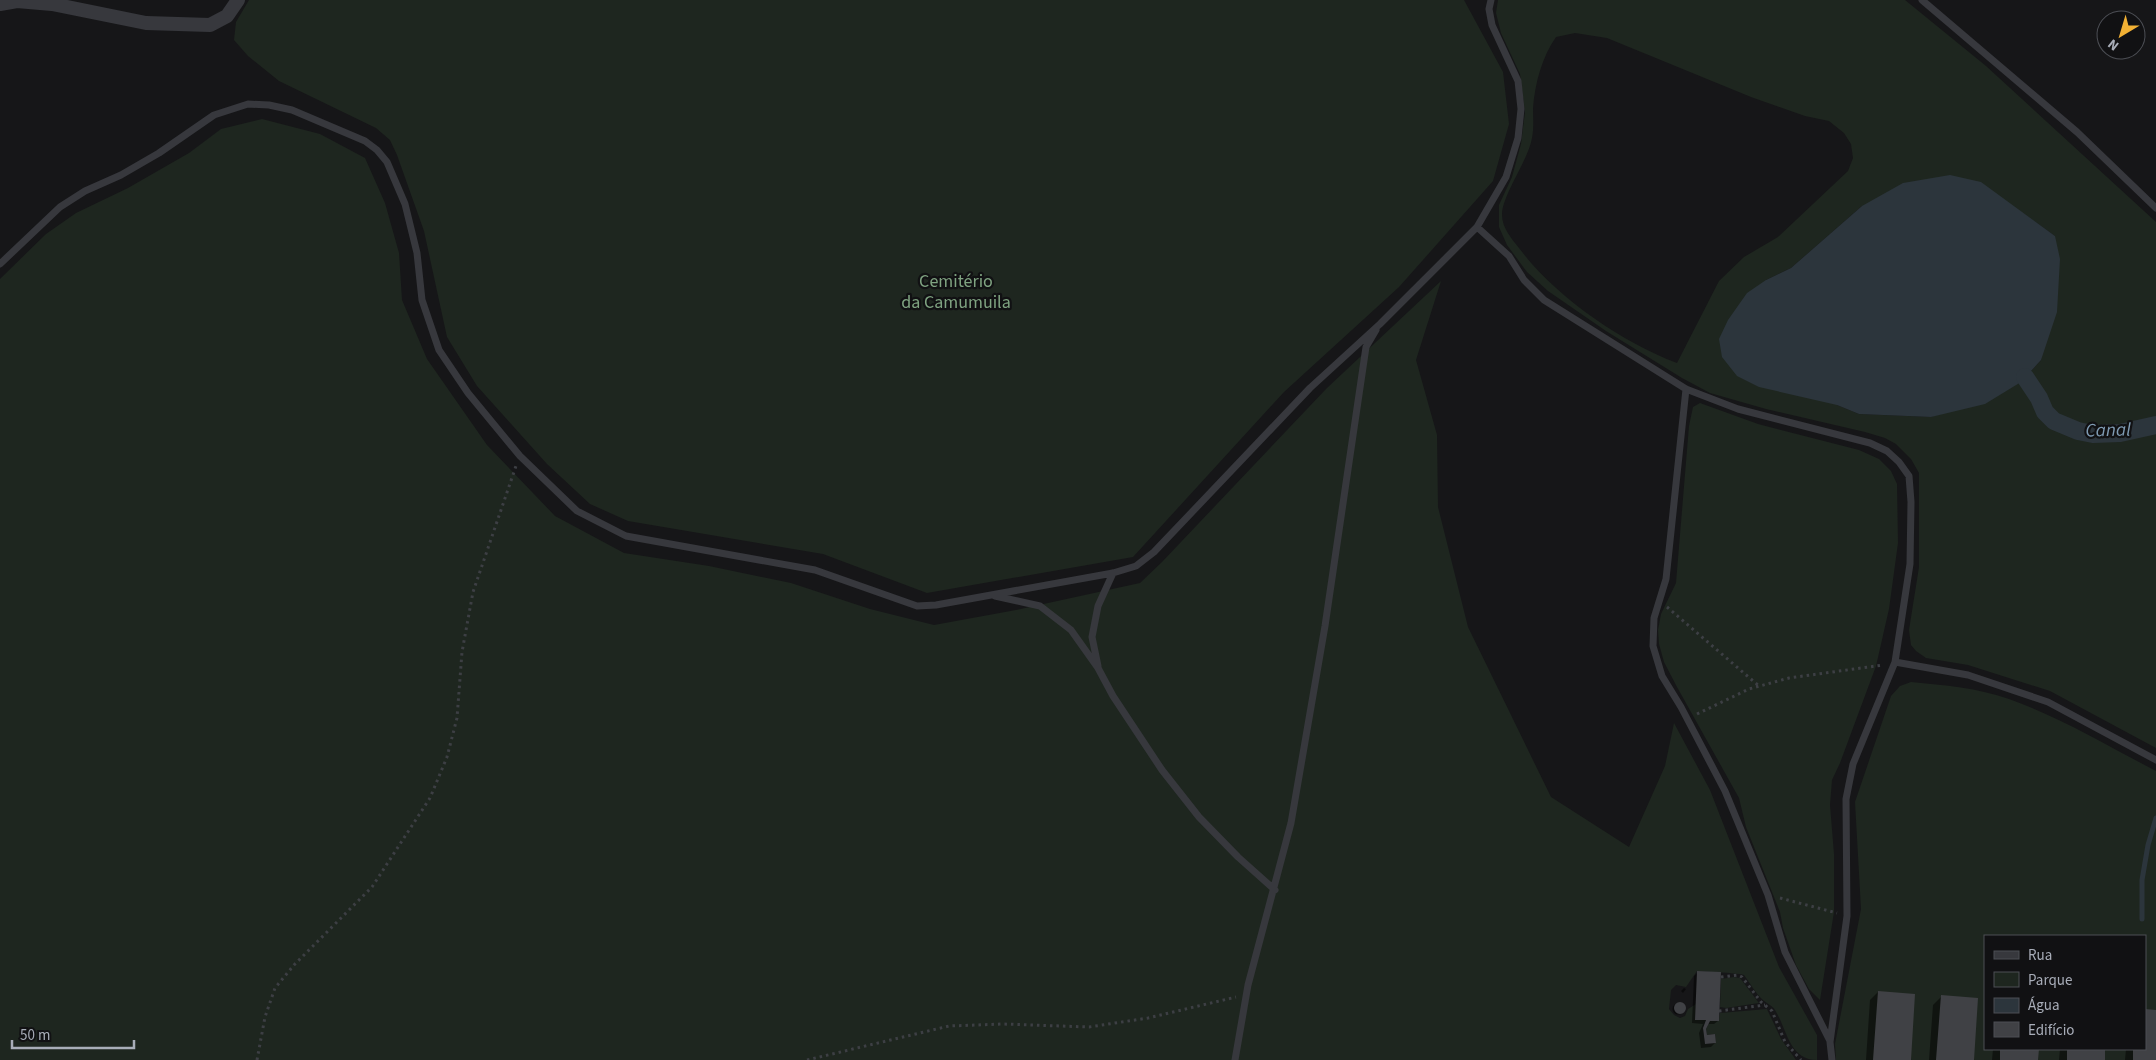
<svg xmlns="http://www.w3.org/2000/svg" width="2156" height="1060" font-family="'Source Sans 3',sans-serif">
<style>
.green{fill:#1e261f;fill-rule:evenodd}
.water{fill:#2c353c}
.shadow{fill:#0007}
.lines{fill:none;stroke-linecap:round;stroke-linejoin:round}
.stream{stroke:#2c353c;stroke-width:5}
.canal{stroke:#2c353c;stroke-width:18}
.building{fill:#404145}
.path{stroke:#3d3f44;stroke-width:3;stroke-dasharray:2.5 4;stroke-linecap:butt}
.service{stroke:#37383d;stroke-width:7}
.minor{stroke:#37383d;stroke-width:14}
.labels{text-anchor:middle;stroke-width:4.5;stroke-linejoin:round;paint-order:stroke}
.park-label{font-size:18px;fill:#7fa381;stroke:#111113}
.water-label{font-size:19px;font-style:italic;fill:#7f9bb3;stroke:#111113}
</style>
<rect width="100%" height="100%" fill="#161618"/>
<!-- green -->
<path class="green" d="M 249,0 L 1464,0 L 1503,72 L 1509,124 L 1493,181 L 1399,287 L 1284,392 L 1133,557 L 927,593 L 823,554 L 628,521 L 590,504 L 547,464 L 477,386 L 447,337 L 424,231 L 397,155 L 390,140 L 376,128 L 279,81 L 248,56 L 234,40 L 236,22 Z
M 1498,0 L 1905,0 L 1986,66 L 2156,222 L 2156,748 L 2050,691 L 1968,665 L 1926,658 L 1916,651 L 1911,645 L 1909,630 L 1919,567 L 1919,473 L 1911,459 L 1896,444 L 1885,438 L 1865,432 L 1766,409 L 1710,393 L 1682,378 L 1606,331 L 1548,291 L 1527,272 L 1507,245 L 1499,227 L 1499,205 L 1512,177 L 1521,144 L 1525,112 L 1520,74 L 1501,33 L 1496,13 ZM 1575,33 L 1607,38 L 1751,97 L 1805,116 L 1829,121 L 1844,133 L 1851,144 L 1853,158 L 1848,171 L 1778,237 L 1744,257 L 1719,281 L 1677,363 C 1620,341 1556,297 1519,248 C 1512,239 1502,228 1502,215 C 1502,195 1528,161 1532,138 C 1534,128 1533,118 1533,108 C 1535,83 1542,57 1556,37 ZM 1862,206 L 2034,221 L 2055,236 L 2041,360 L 2021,382 L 1931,417 L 1859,414 L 1837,405 L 1766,280 L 1791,268 Z
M 262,119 L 320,134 L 365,158 L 385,203 L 399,253 L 402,300 L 427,359 L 487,445 L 555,516 L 624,553 L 709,566 L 791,583 L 870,609 L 934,625 L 1016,610 L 1140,583 L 1162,562 L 1327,388 L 1441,281 L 1416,360 L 1437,435 L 1438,507 L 1468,627 L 1551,797 L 1629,847 L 1665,766 L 1674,723 L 1710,790 L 1779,967 L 1817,1035 L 1817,1060 C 1789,1060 1787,1029 1775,1010 C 1772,1005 1767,1004 1763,1000 C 1756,994 1750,983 1744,975 C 1740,973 1706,972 1697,971 L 1686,987 L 1676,985 L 1671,990 L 1669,1009 L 1674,1015 L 1680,1018 L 1685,1016 L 1688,1009 L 1696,1004 L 1695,1020 L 1706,1020 L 1703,1028 L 1705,1044 L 1716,1043 L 1715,1034 L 1707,1035 L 1706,1029 L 1710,1021 L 1719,1021 L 1720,1013 L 1767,1009 L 1781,1039 L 1796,1060 L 0,1060 L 0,279 L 46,234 L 76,213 L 128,188 L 189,153 L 221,129 Z
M 1700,403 L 1758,424 L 1859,450 L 1879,459 L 1891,471 L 1897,484 L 1898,543 L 1889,609 L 1876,666 L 1840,763 L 1832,780 L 1830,805 L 1834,854 L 1834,912 L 1820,1000 L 1809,989 L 1796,965 L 1783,928 L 1780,912 L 1746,827 L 1739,798 L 1677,687 L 1664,662 L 1659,644 L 1658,630 L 1661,614 L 1676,583 L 1689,426 L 1693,407 Z
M 1911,682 C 1944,685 1978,688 2009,699 C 2060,717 2108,746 2156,771 L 2156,1060 L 1836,1060 L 1835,1044 L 1861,909 L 1855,802 L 1891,696 L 1900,686 ZM 1985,936 L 2145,936 L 2145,1049 L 1985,1049 Z
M 1734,977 L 1740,978 L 1759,1003 L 1726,1008 L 1720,1007 L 1721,979 Z"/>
<!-- water -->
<path class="water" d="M 1950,175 L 1981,182 L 2055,236 L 2060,259 L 2057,312 L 2041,360 L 2021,382 L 1985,404 L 1931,417 L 1859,414 L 1837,405 L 1759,387 L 1737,376 L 1722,357 L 1719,339 L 1728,320 L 1747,293 L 1766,280 L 1791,268 L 1862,206 L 1903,183 Z"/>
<!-- shadow -->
<path class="shadow" d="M 1697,973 L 1718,1021 L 1714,1024 L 1707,1024 L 1705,1029 L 1706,1036 L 1715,1043 L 1711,1047 L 1701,1048 L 1699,1033 L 1703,1024 L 1692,1023 L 1694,976 Z
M 1684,988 L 1686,989 L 1683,993 L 1681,991 Z
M 1878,992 L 1910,1060 L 1866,1060 L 1870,1000 Z
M 1941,997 L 1973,1060 L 1929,1060 L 1933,1005 Z
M1672.5 1009a5.5 5.5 0 1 1 11 0a5.5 5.5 0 1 1-11 0Z
M 2145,1011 L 2156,1011 L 2156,1060 L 2125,1060 L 2126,1049 L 2145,1049 Z
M 1993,1049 L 2037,1049 L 2037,1060 L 1992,1060 Z
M 2060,1049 L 2104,1049 L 2103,1060 L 2059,1060 Z"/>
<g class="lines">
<!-- stream -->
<path class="stream" d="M 2142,919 L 2142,880 L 2148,845 L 2156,818"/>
<!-- canal -->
<path class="canal" d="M 2025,377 L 2039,398 L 2045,412 L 2054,421 L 2078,431 L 2093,434 L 2120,433 L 2156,425"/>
</g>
<!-- building -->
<path class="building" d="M 1697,971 L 1721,972 L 1719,1021 L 1710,1021 L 1706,1029 L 1707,1035 L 1715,1034 L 1716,1043 L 1705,1044 L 1703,1028 L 1706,1020 L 1695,1020 Z
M 1878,991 L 1915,994 L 1911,1060 L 1873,1060 Z
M 1941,995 L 1978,998 L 1974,1060 L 1936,1060 Z
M1674 1008a6 6 0 1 1 12 0a6 6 0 1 1-12 0Z
M 2145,1009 L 2156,1010 L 2156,1060 L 2133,1060 L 2133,1049 L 2145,1049 Z
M 2000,1049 L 2039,1049 L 2038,1060 L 2000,1060 Z
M 2067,1049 L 2105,1049 L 2105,1060 L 2067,1060 Z"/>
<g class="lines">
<!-- path -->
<path class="path" d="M 1667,607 L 1759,686
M 1697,714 L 1749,689 L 1789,678 L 1883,665
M 1780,898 L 1837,913
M 1721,977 L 1738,975 L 1742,977 L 1761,1002 L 1772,1011 L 1785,1042 L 1801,1060
M 1719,1011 L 1765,1005
M 257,1060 L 265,1017 L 275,988 L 294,965 L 372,887 L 430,798 L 447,757 L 457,718 L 462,652 L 473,592 L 516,466
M 807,1060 L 949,1026 L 1003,1024 L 1089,1027 L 1148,1018 L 1236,997"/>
<!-- service -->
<path class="service" d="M 1922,0 L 2077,132 L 2156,208
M 1477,227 L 1509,256 L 1524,280 L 1544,300 L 1686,389 L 1738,409 L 1870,443 L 1887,451 L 1899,462 L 1909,476 L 1911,502 L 1910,564 L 1895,662 L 1853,764 L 1846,799 L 1847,916 L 1830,1042 L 1832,1060
M 0,264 L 60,207 L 85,191 L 121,175 L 159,153 L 214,115 L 248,104 L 269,105 L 292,110 L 365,141 L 377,150 L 387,162 L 405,204 L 417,253 L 422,300 L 439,350 L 468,393 L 520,456 L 577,511 L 626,536 L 815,570 L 917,606 L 936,605 L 1113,573 L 1136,566 L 1154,552 L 1310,388 L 1380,324 L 1477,227 L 1506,177 L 1518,138 L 1521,109 L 1518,81 L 1492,25 L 1489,9 L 1491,0
M 1686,389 L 1666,579 L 1654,618 L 1653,646 L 1662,676 L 1681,707 L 1725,791 L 1768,895 L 1785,952 L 1830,1041
M 995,596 L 1040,606 L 1071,630 L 1098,668 L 1113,696 L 1162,770 L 1199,817 L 1238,857 L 1275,890
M 1895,662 L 1968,675 L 2048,702 L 2156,760
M 1098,666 L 1092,637 L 1098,606 L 1113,573
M 1235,1060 L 1248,985 L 1291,823 L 1325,626 L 1366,347 L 1376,330"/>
<!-- minor -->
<path class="minor" d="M 0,4 L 17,1 L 52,4 L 146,23 L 210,25 L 227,16 L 238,0"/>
</g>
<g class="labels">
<!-- park labels -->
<g class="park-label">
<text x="956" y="287">Cemitério<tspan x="956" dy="21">da Camumuila</tspan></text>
</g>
<!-- water labels -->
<g class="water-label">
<text transform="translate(2108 429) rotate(-1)" y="7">Canal</text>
</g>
</g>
<!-- legend -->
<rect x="1984" y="935" width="162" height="115" fill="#111113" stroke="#4d4f55"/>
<rect x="1994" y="951" width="25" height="8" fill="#37383d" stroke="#4d4f55"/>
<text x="2028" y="960" font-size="15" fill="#a8adb8">Rua</text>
<rect x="1994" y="972" width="25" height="15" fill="#1e261f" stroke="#4d4f55"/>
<text x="2028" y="985" font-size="15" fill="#a8adb8">Parque</text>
<rect x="1994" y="998" width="25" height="15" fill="#2c353c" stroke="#4d4f55"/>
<text x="2028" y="1010" font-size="15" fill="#a8adb8">Água</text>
<rect x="1994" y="1022" width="25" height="15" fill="#404145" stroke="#4d4f55"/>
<text x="2028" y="1035" font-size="15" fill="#a8adb8">Edifício</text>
<!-- north arrow -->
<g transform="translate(2121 35) rotate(218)"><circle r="24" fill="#111113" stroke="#4d4f55"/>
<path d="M0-4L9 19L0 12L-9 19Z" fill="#f2b134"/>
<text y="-8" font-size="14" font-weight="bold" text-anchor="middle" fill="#a8adb8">N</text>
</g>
<!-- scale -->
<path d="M12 1040v8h122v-8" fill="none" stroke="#a8adb8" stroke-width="2.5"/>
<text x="20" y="1040" font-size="15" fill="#a8adb8" stroke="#111113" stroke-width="4" paint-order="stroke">50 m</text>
</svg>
